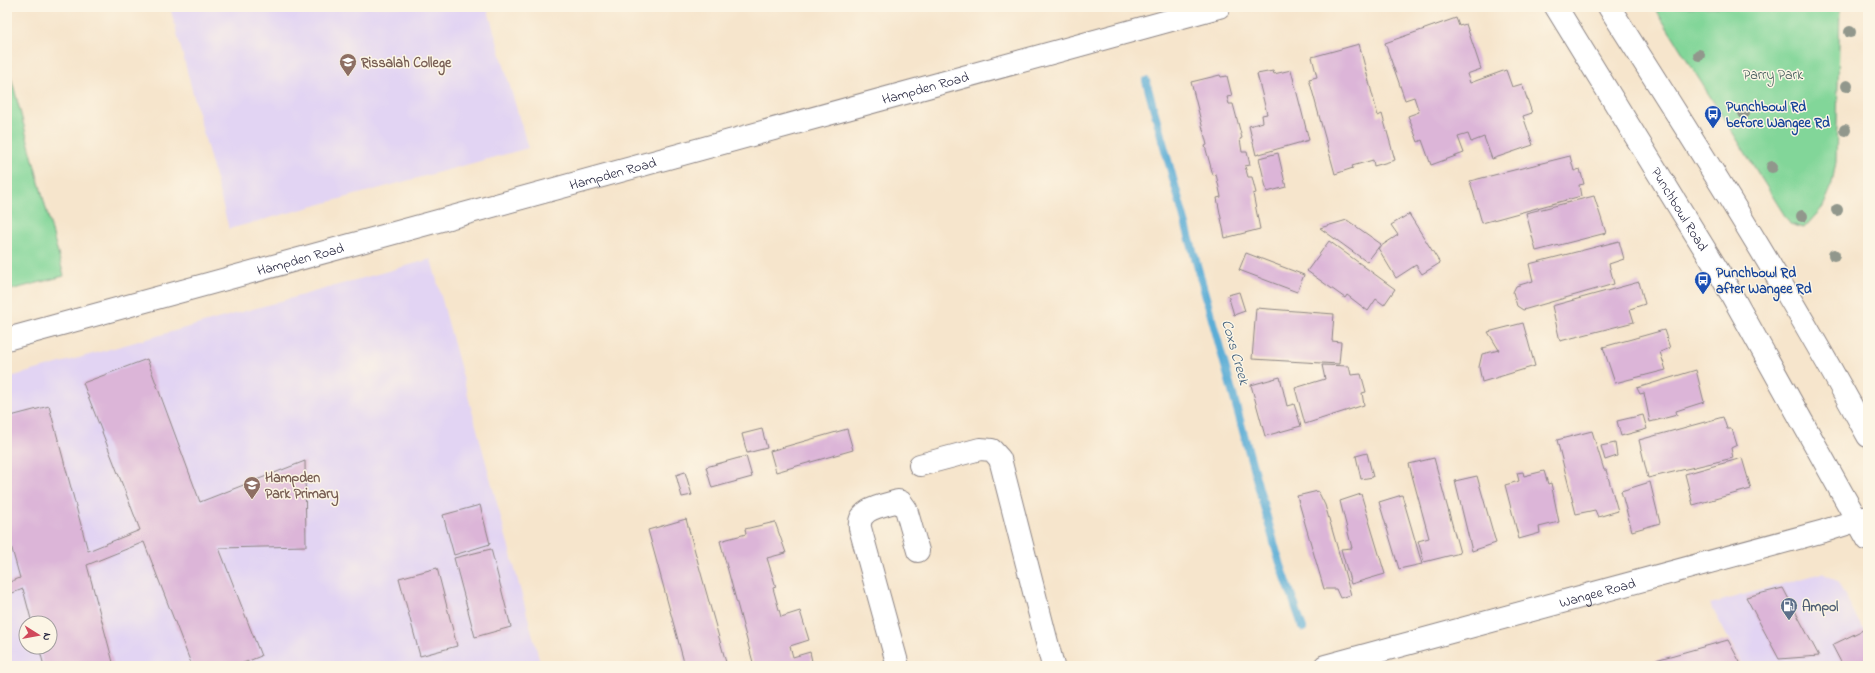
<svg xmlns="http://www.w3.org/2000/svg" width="1875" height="673" font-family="'Indie Flower',sans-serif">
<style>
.built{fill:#e2d4f3;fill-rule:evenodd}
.green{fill:#82d699;stroke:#527c6a}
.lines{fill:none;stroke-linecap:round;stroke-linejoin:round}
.stream{stroke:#5cadd6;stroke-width:8}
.building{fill:#dcb5d8}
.minor-casing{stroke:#8c8484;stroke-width:24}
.major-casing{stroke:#8c8484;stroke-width:24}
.minor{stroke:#fff;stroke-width:22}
.major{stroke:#fff;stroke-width:22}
.tree{fill:#91978c}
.labels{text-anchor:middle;stroke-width:3;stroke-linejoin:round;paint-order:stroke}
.education-label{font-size:14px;font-weight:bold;fill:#785e54;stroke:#fcf5e5;text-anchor:start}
.park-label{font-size:14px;fill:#3f5857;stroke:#fcf5e5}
.street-label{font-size:14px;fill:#22223b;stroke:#fcf5e5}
.transit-label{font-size:14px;font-weight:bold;fill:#164399;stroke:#fcf5e5;text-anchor:start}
.service-label{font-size:14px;font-weight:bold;fill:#4e5e75;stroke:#fcf5e5;text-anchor:start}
.water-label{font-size:15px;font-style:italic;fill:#395a79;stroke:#fcf5e5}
</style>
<rect width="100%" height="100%" fill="#fcf5e5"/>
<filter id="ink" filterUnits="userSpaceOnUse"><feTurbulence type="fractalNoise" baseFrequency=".025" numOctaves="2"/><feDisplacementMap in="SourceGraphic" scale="8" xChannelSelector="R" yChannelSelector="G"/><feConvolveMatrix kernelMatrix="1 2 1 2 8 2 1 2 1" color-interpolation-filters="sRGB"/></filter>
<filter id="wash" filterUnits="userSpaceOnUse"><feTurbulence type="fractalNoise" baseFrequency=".012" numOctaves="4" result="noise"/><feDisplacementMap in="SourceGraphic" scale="16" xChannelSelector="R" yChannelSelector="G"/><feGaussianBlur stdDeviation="0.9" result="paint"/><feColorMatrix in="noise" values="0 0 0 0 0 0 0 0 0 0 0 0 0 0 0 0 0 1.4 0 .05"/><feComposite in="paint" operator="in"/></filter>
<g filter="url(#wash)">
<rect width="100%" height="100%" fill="#f6e5cc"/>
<!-- built -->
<path class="built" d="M 170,7 L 487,7 L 528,148 L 229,229 Z
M 431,259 L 541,666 L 7,666 L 7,378 ZM 26,623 L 50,623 L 50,647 L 26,647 Z
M 1822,573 L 1837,581 L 1868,638 L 1868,666 L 1743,666 L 1710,604 Z"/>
<!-- green -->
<path class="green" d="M 1654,7 L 1840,7 L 1836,162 L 1831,188 L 1823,207 L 1804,228 L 1790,224 Z
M 7,62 L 64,276 L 7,291 Z"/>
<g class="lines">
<!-- stream -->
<path class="stream" d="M 1146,81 L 1278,557 L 1303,628"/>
</g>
<g id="blocks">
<!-- building -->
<path class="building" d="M 1456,18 L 1459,26 L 1466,24 L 1481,69 L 1467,74 L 1470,83 L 1506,70 L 1512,87 L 1522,84 L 1532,113 L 1523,116 L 1533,145 L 1492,159 L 1484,137 L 1471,142 L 1468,134 L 1458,137 L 1464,153 L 1431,165 L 1422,140 L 1418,142 L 1408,116 L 1419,112 L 1414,97 L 1405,100 L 1385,43 Z
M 1359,44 L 1378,116 L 1382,114 L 1395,160 L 1374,166 L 1373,160 L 1352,166 L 1353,168 L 1335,174 L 1309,79 L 1317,77 L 1312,57 Z
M 1291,70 L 1309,140 L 1256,155 L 1249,126 L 1263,122 L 1262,115 L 1267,114 L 1257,74 L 1273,71 L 1274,74 Z
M 1220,75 L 1221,77 L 1227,76 L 1232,96 L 1227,97 L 1229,104 L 1233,104 L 1242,138 L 1240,139 L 1242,152 L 1247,152 L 1250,165 L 1245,166 L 1248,177 L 1252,177 L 1256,193 L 1253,194 L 1260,229 L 1225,238 L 1217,198 L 1221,197 L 1216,174 L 1213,175 L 1205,146 L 1207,145 L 1191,82 Z
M 1278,153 L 1286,187 L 1267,192 L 1259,158 Z
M 1570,156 L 1574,171 L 1580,169 L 1584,184 L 1579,185 L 1581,196 L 1482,223 L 1470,181 Z
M 1594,196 L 1606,233 L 1536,251 L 1526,213 Z
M 1409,214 L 1440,263 L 1422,274 L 1416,265 L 1396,278 L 1378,248 L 1398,235 L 1391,225 Z
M 1347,220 L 1381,244 L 1367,262 L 1320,228 Z
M 1329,241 L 1395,289 L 1384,305 L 1376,299 L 1368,311 L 1347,295 L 1345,298 L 1307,271 Z
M 1619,241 L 1624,259 L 1609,264 L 1614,284 L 1523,310 L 1517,306 L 1513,292 L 1516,286 L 1533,281 L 1529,264 Z
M 1246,253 L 1304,275 L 1297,292 L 1239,270 Z
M 1639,282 L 1645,304 L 1630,309 L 1634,322 L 1560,341 L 1552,306 Z
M 1239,292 L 1245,311 L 1234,315 L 1228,295 Z
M 1256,308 L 1334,314 L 1332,341 L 1341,342 L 1339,364 L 1252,359 Z
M 1523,323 L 1535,366 L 1482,382 L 1479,367 L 1482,354 L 1499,350 L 1488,332 Z
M 1664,330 L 1670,348 L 1660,352 L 1666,370 L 1615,383 L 1603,347 Z
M 147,359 L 200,502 L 305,461 L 306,546 L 219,548 L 261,656 L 236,666 L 192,666 L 144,542 L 87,565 L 114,666 L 44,666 L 39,647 L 50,647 L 50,623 L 32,623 L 23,589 L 7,595 L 7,583 L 20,578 L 7,531 L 7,417 L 49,406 L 88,551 L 140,530 L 83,383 Z
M 1322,365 L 1349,366 L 1351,375 L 1361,374 L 1366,392 L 1362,393 L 1364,405 L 1305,424 L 1295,388 L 1325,379 Z
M 1696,370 L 1704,402 L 1676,411 L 1677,415 L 1650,422 L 1644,393 L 1640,394 L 1637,388 Z
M 1280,377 L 1287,406 L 1294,404 L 1301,426 L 1265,436 L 1251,385 Z
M 1643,415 L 1647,429 L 1621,436 L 1617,421 Z
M 1723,417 L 1727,429 L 1732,429 L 1737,445 L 1731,448 L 1733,458 L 1648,478 L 1639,440 Z
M 762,429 L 767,448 L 747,453 L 742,434 Z
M 847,429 L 853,450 L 776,472 L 770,451 Z
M 1592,431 L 1604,470 L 1606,470 L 1618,511 L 1598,517 L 1595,510 L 1576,514 L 1557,440 Z
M 1615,443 L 1617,456 L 1605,460 L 1601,446 Z
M 1367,453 L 1373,477 L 1361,479 L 1356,456 Z
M 746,456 L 752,477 L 712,488 L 706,467 Z
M 1434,458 L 1460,553 L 1424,562 L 1418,541 L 1429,538 L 1409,464 Z
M 1742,458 L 1751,489 L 1693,505 L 1685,474 Z
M 1544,471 L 1548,484 L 1551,483 L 1559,522 L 1539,527 L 1540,533 L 1519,539 L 1505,485 L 1519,481 L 1517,473 L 1523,472 L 1524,476 Z
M 685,472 L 692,495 L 682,497 L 676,475 Z
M 1477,476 L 1496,543 L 1472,551 L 1455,481 Z
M 1650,482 L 1660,523 L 1632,531 L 1621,491 Z
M 1318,491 L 1325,505 L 1351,595 L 1340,598 L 1336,589 L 1324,589 L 1297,496 Z
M 1361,494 L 1385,574 L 1351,584 L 1341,549 L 1352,548 L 1340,501 Z
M 1402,495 L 1422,564 L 1399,569 L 1379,502 Z
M 480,505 L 490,544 L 454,555 L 443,515 Z
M 686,519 L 702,577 L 727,666 L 685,666 L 656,559 L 648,530 Z
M 775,522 L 786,553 L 767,558 L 776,587 L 773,588 L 781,617 L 800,611 L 809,640 L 790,646 L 793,657 L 810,652 L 813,666 L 754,666 L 720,541 L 746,534 L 745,529 Z
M 491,549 L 511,627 L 475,637 L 454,558 Z
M 437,568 L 457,646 L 420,656 L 399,578 Z
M 1783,588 L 1803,626 L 1819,656 L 1779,659 L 1746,597 Z
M 1863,630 L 1868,639 L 1868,666 L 1843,666 L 1832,645 Z
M 1728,640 L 1742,666 L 1634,666 Z"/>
</g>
</g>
<g filter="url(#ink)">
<use href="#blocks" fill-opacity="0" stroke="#8c8484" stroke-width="1"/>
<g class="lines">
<defs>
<g id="minor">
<path id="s1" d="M 7,339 L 1219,7"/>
<path d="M 920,465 L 980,449 L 992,450 L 1000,459 L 1053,666"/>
<path d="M 898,666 L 860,528 C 857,508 883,506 898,501 L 901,502 L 906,509 L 918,551"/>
<path id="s2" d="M 1325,666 L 1824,531 L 1868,517"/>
</g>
<g id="major">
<path id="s3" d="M 1556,7 L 1720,274 L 1868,540"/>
<path d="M 1609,7 C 1699,148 1788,289 1868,436"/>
</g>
</defs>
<!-- minor casing -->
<use href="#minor" class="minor-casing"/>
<!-- major casing -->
<use href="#major" class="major-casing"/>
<!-- minor -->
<use href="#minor" class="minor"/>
<!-- major -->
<use href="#major" class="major"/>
</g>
<!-- trees -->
<g class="tree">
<circle cx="1850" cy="32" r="6"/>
<circle cx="1699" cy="55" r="6"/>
<circle cx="1847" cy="86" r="6"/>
<circle cx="1744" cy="113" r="6"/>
<circle cx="1845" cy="130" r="6"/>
<circle cx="1772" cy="167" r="6"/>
<circle cx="1837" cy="210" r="6"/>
<circle cx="1802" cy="216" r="6"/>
<circle cx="1834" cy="255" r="6"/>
</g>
</g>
<!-- icons -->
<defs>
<symbol id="university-pin" viewBox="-11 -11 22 30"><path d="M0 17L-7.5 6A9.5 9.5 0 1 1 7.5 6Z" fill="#8d6e63" stroke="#fcf5e5"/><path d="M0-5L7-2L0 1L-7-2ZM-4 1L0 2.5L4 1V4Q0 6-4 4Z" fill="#fff"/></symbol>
<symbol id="bus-pin" viewBox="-11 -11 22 30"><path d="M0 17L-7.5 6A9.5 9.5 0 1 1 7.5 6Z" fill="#1a4fb4" stroke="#fcf5e5"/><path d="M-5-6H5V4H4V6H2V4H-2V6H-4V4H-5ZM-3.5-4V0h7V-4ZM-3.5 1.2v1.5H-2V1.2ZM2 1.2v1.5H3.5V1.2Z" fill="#fff"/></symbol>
<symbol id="school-pin" viewBox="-11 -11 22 30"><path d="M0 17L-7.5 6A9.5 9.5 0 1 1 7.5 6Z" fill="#8d6e63" stroke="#fcf5e5"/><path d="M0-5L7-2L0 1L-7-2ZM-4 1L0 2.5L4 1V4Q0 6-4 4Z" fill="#fff"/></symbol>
<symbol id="fuel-pin" viewBox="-11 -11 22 30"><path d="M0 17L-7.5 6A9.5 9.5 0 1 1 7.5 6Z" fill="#5c6f8a" stroke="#fcf5e5"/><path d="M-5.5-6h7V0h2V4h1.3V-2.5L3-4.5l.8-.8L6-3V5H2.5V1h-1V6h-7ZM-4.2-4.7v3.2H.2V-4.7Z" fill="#fff"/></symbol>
</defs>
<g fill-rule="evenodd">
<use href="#university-pin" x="338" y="52" width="20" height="27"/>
<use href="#bus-pin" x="1703" y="104" width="20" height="27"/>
<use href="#bus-pin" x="1693" y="270" width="20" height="27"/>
<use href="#school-pin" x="242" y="475" width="20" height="27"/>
<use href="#fuel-pin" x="1779" y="596" width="20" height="27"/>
</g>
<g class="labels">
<!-- education labels -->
<g class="education-label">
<text x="361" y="67">Rissalah College</text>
<text x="265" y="482">Hampden<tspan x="265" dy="16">Park Primary</tspan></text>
</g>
<!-- park labels -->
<g class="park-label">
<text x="1773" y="79">Parry Park</text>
</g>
<!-- street labels -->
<g class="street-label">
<text dy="5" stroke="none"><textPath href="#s1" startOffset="952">Hampden Road</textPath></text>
<text dy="5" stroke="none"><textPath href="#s1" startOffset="628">Hampden Road</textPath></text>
<text dy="5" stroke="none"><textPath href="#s3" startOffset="237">Punchbowl Road</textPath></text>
<text dy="5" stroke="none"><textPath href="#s1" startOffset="304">Hampden Road</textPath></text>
<text dy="5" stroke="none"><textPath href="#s2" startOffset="282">Wangee Road</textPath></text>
</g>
<!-- transit labels -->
<g class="transit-label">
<text x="1726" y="111">Punchbowl Rd<tspan x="1726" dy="16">before Wangee Rd</tspan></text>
<text x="1716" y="277">Punchbowl Rd<tspan x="1716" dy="16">after Wangee Rd</tspan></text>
</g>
<!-- service labels -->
<g class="service-label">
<text x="1802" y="611">Ampol</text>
</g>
<!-- water labels -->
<g class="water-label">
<text transform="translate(1236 352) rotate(74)" y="5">Coxs Creek</text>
</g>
</g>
<!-- margin -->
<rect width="1875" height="673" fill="none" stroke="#fcf5e5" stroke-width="24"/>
<!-- north arrow -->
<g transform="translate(38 635) rotate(101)"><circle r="19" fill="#fcf5e5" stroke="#a5a1a1"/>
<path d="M0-3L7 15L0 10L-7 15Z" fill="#d1495b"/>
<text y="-6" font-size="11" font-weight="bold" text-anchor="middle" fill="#22223b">N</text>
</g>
</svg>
